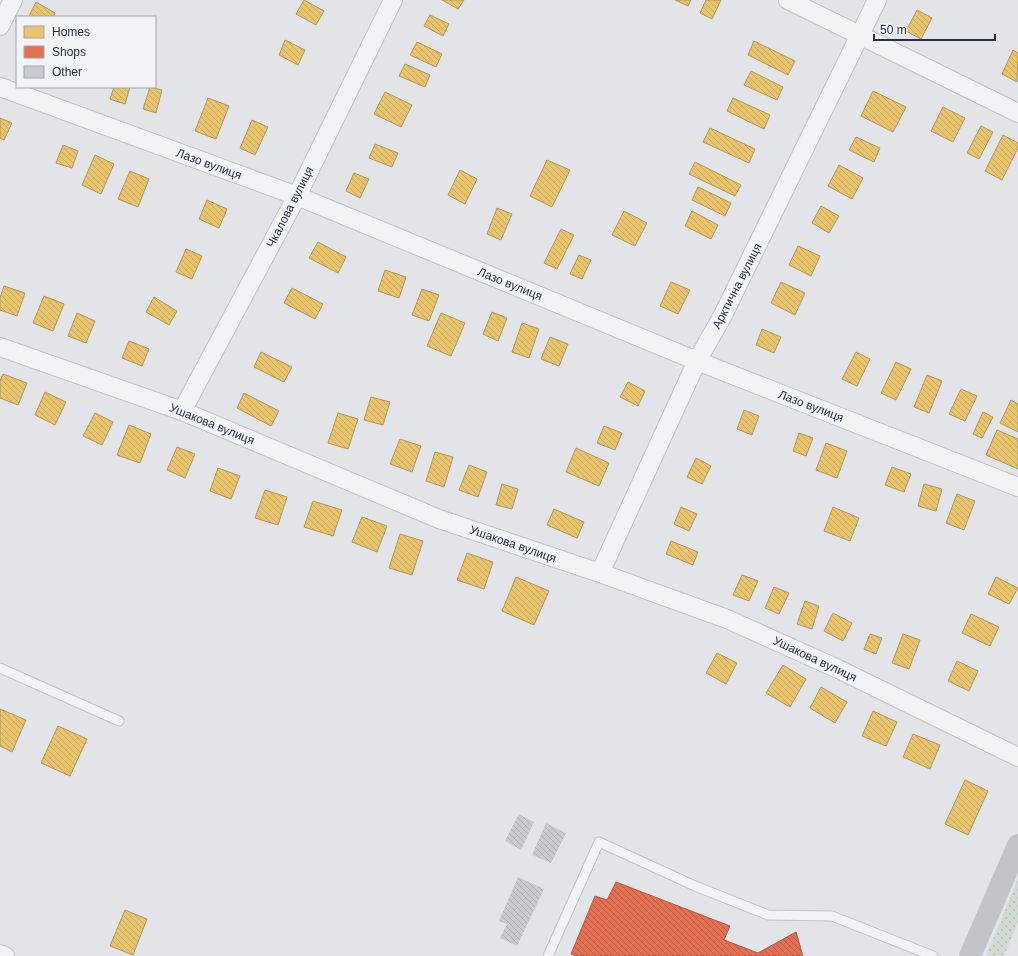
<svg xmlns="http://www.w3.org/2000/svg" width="1018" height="956" font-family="Arial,sans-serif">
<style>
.grass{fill:url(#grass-dots)}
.homes{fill:url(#homes-back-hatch);stroke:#af975e}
.shops{fill:url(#shops-back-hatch);stroke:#ae5c4c}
.building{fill:url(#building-back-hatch)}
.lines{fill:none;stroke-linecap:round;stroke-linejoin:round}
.service-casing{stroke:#c1c2c6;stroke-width:11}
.minor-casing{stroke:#c1c2c6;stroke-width:20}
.service{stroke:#f2f3f5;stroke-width:9}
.minor{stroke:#f2f3f5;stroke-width:18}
.secondary{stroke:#c3c4ca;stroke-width:22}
.labels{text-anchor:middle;stroke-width:4;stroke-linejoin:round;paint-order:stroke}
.street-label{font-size:12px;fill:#292e42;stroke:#f1f3f7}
</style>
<defs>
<pattern id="grass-dots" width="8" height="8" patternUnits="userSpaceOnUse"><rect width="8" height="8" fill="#d2dbd3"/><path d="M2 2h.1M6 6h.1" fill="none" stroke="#b4bcb6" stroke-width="1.8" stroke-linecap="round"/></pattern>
<pattern id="homes-back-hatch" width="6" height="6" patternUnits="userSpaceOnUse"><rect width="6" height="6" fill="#e9c46a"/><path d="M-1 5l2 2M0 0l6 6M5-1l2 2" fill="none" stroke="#c8a95d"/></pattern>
<pattern id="shops-back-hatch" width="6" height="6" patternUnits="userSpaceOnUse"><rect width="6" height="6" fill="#e76f51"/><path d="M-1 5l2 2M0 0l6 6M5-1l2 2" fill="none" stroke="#bb5c45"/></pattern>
<pattern id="building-back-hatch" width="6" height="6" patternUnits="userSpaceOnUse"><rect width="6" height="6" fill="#c9cacf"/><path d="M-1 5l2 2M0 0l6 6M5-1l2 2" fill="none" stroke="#adaeb3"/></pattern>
</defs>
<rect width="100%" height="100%" fill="#e3e4e8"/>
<!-- grass -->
<path class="grass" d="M 1018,879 L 1018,922 L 1004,956 L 986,956 Z"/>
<!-- homes -->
<path class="homes" d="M 304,0 L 324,11 L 316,25 L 296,14 Z
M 442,0 L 464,0 L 458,9 Z
M 675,0 L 691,0 L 688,6 Z
M 706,0 L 721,0 L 712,19 L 700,13 Z
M 36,2 L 55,13 L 53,17 L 31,17 L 29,16 Z
M 917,10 L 932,18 L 921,39 L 906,31 Z
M 430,15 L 449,24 L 443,36 L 424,26 Z
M 285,40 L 305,50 L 298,65 L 279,55 Z
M 754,41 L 795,61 L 788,75 L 748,55 Z
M 417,42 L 442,54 L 436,67 L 410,55 Z
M 1013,50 L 1018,53 L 1017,82 L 1002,74 Z
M 405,64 L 430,75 L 425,87 L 399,76 Z
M 751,71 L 783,87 L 777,100 L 744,85 Z
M 114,87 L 130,87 L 125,104 L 110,99 Z
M 150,87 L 162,90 L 156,113 L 143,109 Z
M 873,91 L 906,107 L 893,132 L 861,116 Z
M 385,92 L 412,105 L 401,127 L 374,114 Z
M 208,98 L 229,106 L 216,139 L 195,131 Z
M 733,98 L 770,115 L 764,129 L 727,111 Z
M 943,107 L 965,118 L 953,142 L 931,131 Z
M 0,118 L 12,123 L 4,140 L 0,138 Z
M 252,120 L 268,127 L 255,155 L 240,148 Z
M 981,126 L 993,132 L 979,159 L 967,153 Z
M 710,128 L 755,149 L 749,163 L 703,142 Z
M 1003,135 L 1018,143 L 1018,148 L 1002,180 L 985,171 Z
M 856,137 L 880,148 L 874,162 L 849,150 Z
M 375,144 L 398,153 L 392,167 L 369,158 Z
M 63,145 L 78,151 L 72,168 L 56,163 Z
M 95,155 L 114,164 L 101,194 L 82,185 Z
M 547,160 L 570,170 L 552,207 L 530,196 Z
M 695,162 L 741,185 L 735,196 L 689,174 Z
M 839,165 L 863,178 L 852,199 L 828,186 Z
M 460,170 L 477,179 L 465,204 L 448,195 Z
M 130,171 L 149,179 L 138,207 L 118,199 Z
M 354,173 L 369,179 L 360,198 L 346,191 Z
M 698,187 L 731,203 L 725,216 L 692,200 Z
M 207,200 L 227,209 L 219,228 L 199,219 Z
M 821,206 L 839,216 L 829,233 L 812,223 Z
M 497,208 L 512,214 L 501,240 L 487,234 Z
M 624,211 L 647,223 L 635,246 L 612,235 Z
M 692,211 L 718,225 L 711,239 L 685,226 Z
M 561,229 L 574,235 L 557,269 L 544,263 Z
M 318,242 L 346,257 L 338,273 L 309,258 Z
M 798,246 L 820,256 L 811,276 L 789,265 Z
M 186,249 L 202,256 L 192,279 L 176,272 Z
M 579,255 L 591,260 L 582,279 L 570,274 Z
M 385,270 L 406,277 L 399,298 L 378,291 Z
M 671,282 L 690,290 L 678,314 L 660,306 Z
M 781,282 L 805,293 L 795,315 L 771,303 Z
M 4,286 L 25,293 L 17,316 L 0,310 L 0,298 Z
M 292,288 L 323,304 L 315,319 L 284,303 Z
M 422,289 L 439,295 L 429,321 L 412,315 Z
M 44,296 L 64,304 L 53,331 L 33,323 Z
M 154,297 L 177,311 L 169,325 L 146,312 Z
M 492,312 L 507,318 L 498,341 L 483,334 Z
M 77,313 L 95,321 L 86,343 L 68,336 Z
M 441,313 L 465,323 L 451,356 L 427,346 Z
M 522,323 L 539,329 L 529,358 L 512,352 Z
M 762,329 L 781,337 L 774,353 L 756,345 Z
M 550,337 L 568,344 L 559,366 L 541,359 Z
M 129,341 L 149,349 L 142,366 L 122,358 Z
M 261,352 L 292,367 L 284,382 L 254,367 Z
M 856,352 L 870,359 L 857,386 L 842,379 Z
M 896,362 L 911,369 L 896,400 L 881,393 Z
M 3,374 L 27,383 L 18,405 L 0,398 L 0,381 Z
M 927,375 L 942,381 L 929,413 L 914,407 Z
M 628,382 L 645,391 L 638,406 L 620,397 Z
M 961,389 L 977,396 L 965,421 L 949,414 Z
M 45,392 L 66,402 L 55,425 L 35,415 Z
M 244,393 L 279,411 L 271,426 L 237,408 Z
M 371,397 L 390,402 L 383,425 L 364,420 Z
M 1011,400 L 1018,404 L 1018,432 L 1000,423 Z
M 744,410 L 759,416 L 752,435 L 737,429 Z
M 983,412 L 993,417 L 982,438 L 973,434 Z
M 95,413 L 113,422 L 102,445 L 83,436 Z
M 338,413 L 358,419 L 348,449 L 328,443 Z
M 129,425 L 151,434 L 140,463 L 117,455 Z
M 604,426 L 622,433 L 615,450 L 597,443 Z
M 997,430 L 1018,439 L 1018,469 L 986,455 Z
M 799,433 L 813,438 L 806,456 L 793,451 Z
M 400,439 L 421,446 L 412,472 L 390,464 Z
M 826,443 L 847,451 L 837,478 L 816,470 Z
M 177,447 L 195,454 L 185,478 L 167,470 Z
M 576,448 L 609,463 L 599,486 L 566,472 Z
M 435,452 L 453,457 L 444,487 L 426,481 Z
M 696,458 L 711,466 L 702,484 L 687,477 Z
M 469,465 L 487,472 L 478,497 L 459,490 Z
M 892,467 L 911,474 L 904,492 L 885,485 Z
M 218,468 L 240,476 L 231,499 L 210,491 Z
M 502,484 L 518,489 L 512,509 L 496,505 Z
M 924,484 L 942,489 L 936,511 L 918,506 Z
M 265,490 L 287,497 L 278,525 L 255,518 Z
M 957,494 L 975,501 L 964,530 L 946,523 Z
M 313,501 L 342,510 L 333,536 L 304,527 Z
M 681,507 L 697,514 L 689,531 L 674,524 Z
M 833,507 L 859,518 L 850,541 L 824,531 Z
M 554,509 L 584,522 L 577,538 L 547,525 Z
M 362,517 L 387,526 L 377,552 L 352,542 Z
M 400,534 L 423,541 L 412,575 L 389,568 Z
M 671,541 L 698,552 L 693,565 L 666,554 Z
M 467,553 L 493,562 L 484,589 L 457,580 Z
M 742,575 L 758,581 L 749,601 L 733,595 Z
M 516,577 L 549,591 L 534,625 L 502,611 Z
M 996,577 L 1018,588 L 1009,604 L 988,594 Z
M 774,587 L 789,593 L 779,614 L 765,608 Z
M 805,601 L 819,606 L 812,629 L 797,624 Z
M 833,613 L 852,623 L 843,641 L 824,631 Z
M 971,614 L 999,627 L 990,646 L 962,633 Z
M 870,634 L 882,638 L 876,654 L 864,649 Z
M 903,634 L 920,640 L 909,669 L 892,663 Z
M 717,653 L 737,663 L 726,684 L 706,673 Z
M 957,661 L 978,671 L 969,691 L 948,681 Z
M 783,665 L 806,679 L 790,707 L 766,693 Z
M 821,687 L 847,702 L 835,723 L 810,708 Z
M 0,709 L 26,720 L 12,752 L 0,746 Z
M 873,711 L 897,722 L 886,746 L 862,736 Z
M 58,726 L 87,739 L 70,776 L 41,763 Z
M 913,734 L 940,745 L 930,769 L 903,757 Z
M 965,780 L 988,791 L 968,835 L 945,824 Z
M 125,910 L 147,919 L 133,955 L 110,946 Z"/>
<!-- shops -->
<path class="shops" d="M 616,882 L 730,926 L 724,940 L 758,953 L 796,932 L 803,956 L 576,956 L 571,954 L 595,896 L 607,900 Z"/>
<!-- building -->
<path class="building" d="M 519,814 L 534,822 L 521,850 L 505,841 Z
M 546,823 L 566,833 L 551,863 L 532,855 Z
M 518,877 L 544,889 L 517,946 L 500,938 L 507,924 L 499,921 Z"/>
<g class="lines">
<defs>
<path id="service" d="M 0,668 L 119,721
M 548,956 L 599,842 L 695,886 L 768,915 L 832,916 L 933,956"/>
<path id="minor" d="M 788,0 L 1018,113
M 0,26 L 13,0
M 0,87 L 297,196 L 697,361 L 1018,487
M 0,347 L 182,411 L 439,519 L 600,573 L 727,619 L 838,669 L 1018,757
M 182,411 L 297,196 L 393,0
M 600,573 L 697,361 L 723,315 L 877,0
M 0,954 L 5,956"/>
</defs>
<!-- service casing -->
<use href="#service" class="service-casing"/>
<!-- minor casing -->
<use href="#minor" class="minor-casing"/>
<!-- service -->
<use href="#service" class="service"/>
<!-- minor -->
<use href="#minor" class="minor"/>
<!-- secondary -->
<path class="secondary" d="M 970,956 L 1018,845"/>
</g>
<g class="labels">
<!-- street labels -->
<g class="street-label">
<text transform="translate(209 164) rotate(20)" y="4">Лазо вулиця</text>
<text transform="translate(290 207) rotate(-63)" y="4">Чкалова вулиця</text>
<text transform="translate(510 284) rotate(22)" y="4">Лазо вулиця</text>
<text transform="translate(737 286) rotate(-63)" y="4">Арктична вулиця</text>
<text transform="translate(811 406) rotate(21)" y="4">Лазо вулиця</text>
<text transform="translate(212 424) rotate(22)" y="4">Ушакова вулиця</text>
<text transform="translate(513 544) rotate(19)" y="4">Ушакова вулиця</text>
<text transform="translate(815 659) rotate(25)" y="4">Ушакова вулиця</text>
</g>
</g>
<!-- legend -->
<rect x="16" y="16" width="140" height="72" fill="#f1f3f7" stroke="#a1a4af"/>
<rect x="24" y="26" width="20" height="12" fill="#e9c46a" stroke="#a1a4af"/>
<text x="52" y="36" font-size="12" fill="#292e42">Homes</text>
<rect x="24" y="46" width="20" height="12" fill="#e76f51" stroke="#a1a4af"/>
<text x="52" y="56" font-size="12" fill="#292e42">Shops</text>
<rect x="24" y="66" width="20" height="12" fill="#c9cacf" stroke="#a1a4af"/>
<text x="52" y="76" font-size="12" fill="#292e42">Other</text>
<!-- scale -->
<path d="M874 34v6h121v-6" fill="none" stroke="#292e42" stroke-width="2"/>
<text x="880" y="34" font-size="12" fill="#292e42" stroke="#f1f3f7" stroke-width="3" paint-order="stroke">50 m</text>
</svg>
